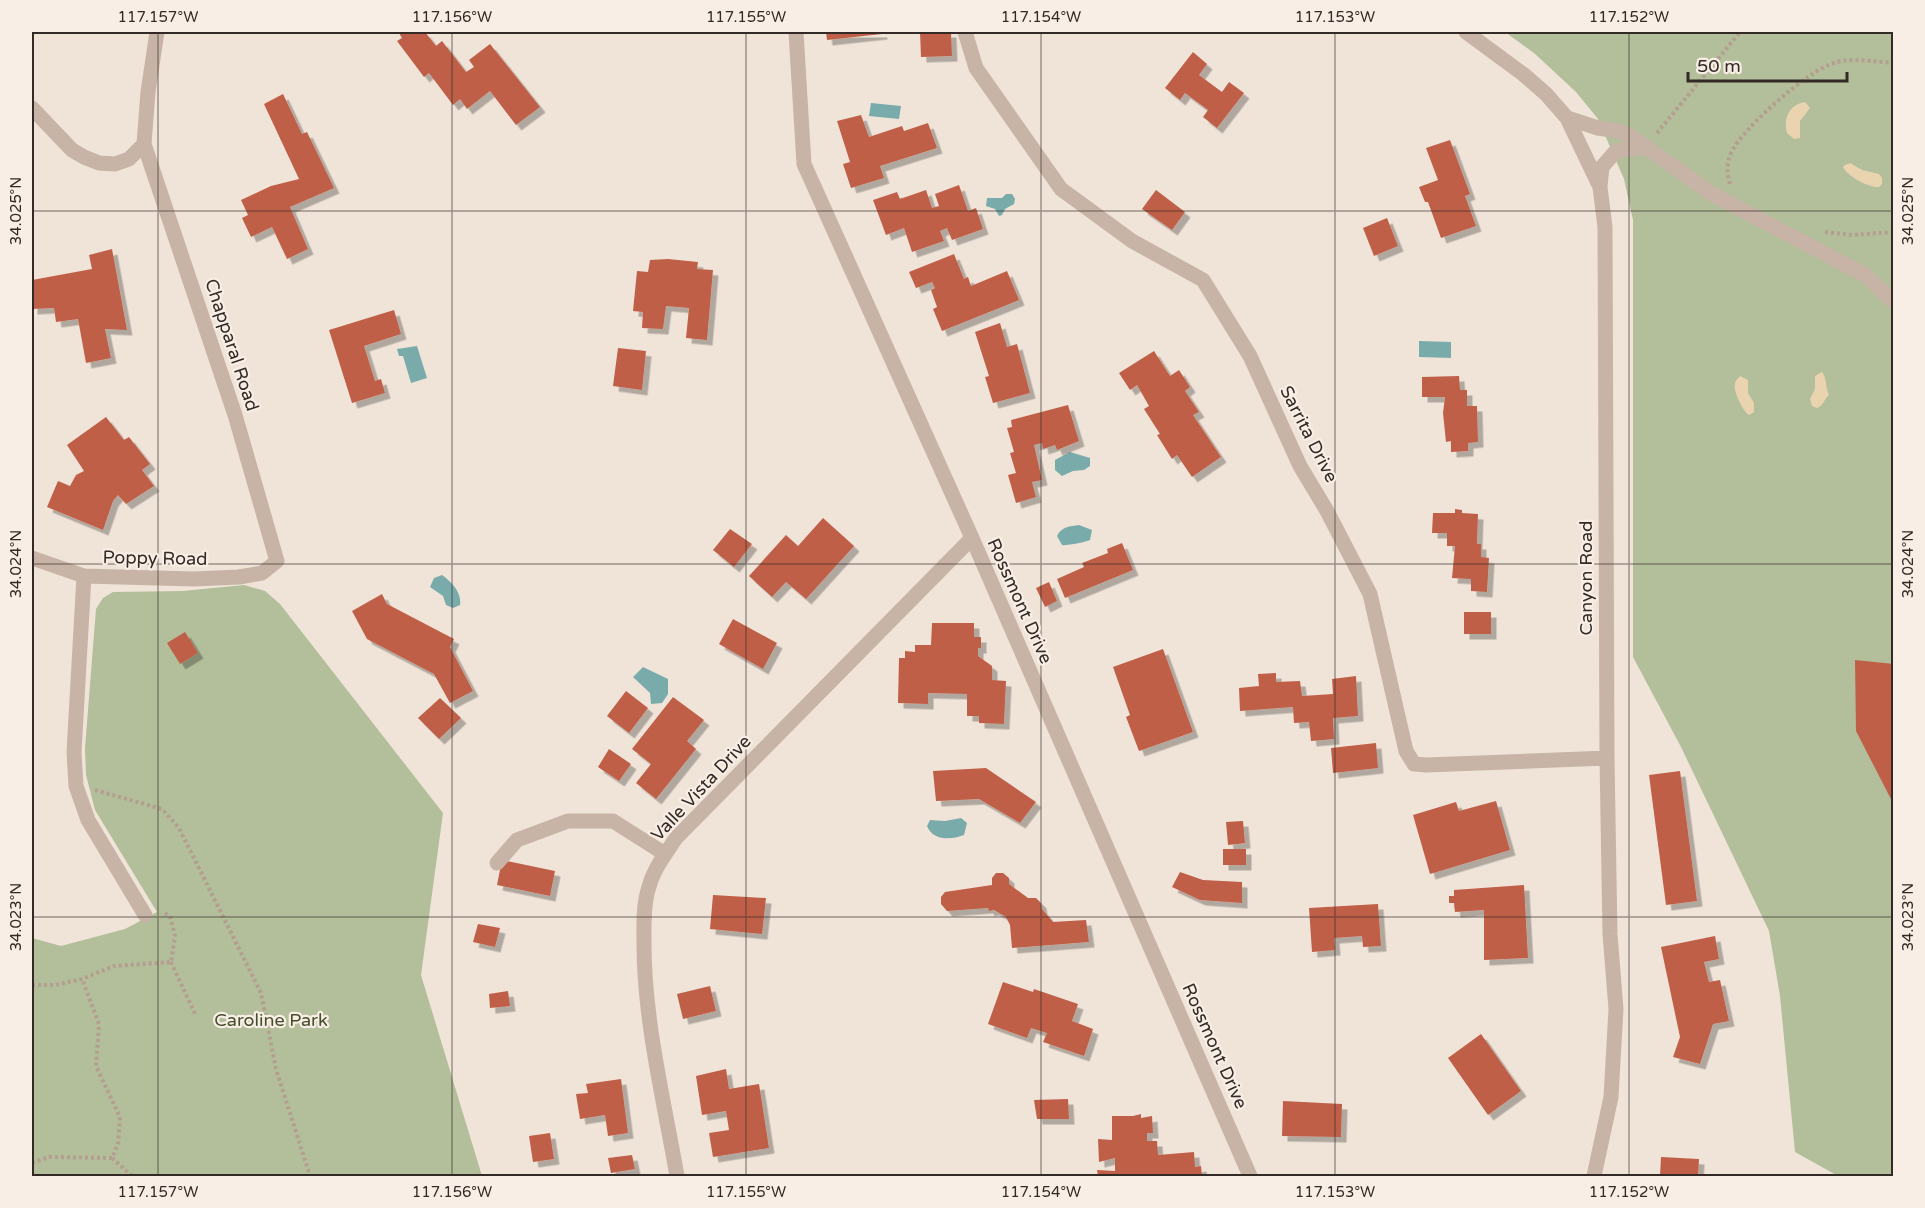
<svg xmlns="http://www.w3.org/2000/svg" width="1925" height="1208" font-family="'Varela Round',sans-serif">
<style>
.green{fill:#b3be9a}
.sand{fill:#ead4b0}
.water{fill:#79abab}
.building{fill:#c05f47;filter:url(#shadow)}
.lines{fill:none;stroke-linecap:round;stroke-linejoin:round}
.path{stroke:#b39e90;stroke-width:4;stroke-dasharray:3 3;stroke-linecap:butt}
.minor{stroke:#c7b4a6;stroke-width:15}
.ticks{fill:none;stroke:#332a26;stroke-width:1.5;stroke-opacity:0.45}
.labels{text-anchor:middle;stroke-width:4.5;stroke-linejoin:round;paint-order:stroke}
.street-label{font-size:18px;fill:#332a26;stroke:#f8eee5}
.park-label{font-size:18px;fill:#44502b;stroke:#f8eee5}
.neatline{fill:none;stroke:#332a26;stroke-width:2}
.ticks-label{font-size:15px;text-anchor:middle;fill:#332a26}
</style>
<defs>
<filter id="shadow"><feDropShadow dx="5.5" dy="5.5" stdDeviation="0" flood-color="#0004"/></filter>
</defs>
<rect width="100%" height="100%" fill="#f0e4d9"/>
<!-- green -->
<path class="green" d="M 1505,32 L 1893,32 L 1893,1176 L 1838,1176 L 1795,1152 L 1780,996 L 1769,931 L 1681,747 L 1633,657 L 1633,220 L 1624,179 L 1598,119 L 1576,92 L 1534,53 Z
M 244,585 L 265,591 L 280,604 L 443,813 L 421,975 L 482,1176 L 32,1176 L 32,938 L 61,946 L 125,929 L 157,912 L 95,810 L 86,775 L 85,748 L 96,609 L 103,598 L 113,592 L 183,591 Z"/>
<!-- sand -->
<path class="sand" d="M 1805,102 L 1810,108 L 1800,121 L 1800,138 L 1794,139 L 1787,133 C 1783,119 1789,104 1805,102 Z
M 1850,163 L 1862,170 L 1879,174 L 1882,178 L 1882,184 L 1879,187 C 1869,188 1845,175 1843,166 Z
M 1822,372 C 1827,378 1825,387 1829,395 C 1824,399 1824,405 1817,408 L 1812,406 L 1810,399 L 1815,389 L 1815,376 Z
M 1740,376 L 1748,380 L 1748,393 L 1754,403 L 1754,412 L 1749,415 C 1743,411 1733,391 1735,385 C 1735,380 1738,379 1740,376 Z"/>
<!-- water -->
<path class="water" d="M 871,103 L 901,106 L 899,119 L 869,116 Z
M 1006,194 L 1012,194 L 1015,199 L 1014,204 L 1005,209 L 1002,215 L 999,216 L 995,209 L 986,206 L 987,198 L 1002,198 Z
M 1419,341 L 1451,342 L 1451,358 L 1419,357 Z
M 417,346 L 427,378 L 411,383 L 403,356 L 399,356 L 397,349 Z
M 1070,452 L 1090,458 L 1090,466 L 1084,470 L 1073,471 L 1062,476 L 1055,470 L 1055,460 Z
M 1079,525 L 1092,530 L 1090,540 C 1086,542 1066,546 1062,545 L 1057,536 C 1061,527 1070,526 1079,525 Z
M 442,575 C 452,582 462,593 460,605 L 453,608 L 446,605 L 443,596 L 430,587 L 434,578 Z
M 643,667 L 668,679 L 668,694 L 662,703 L 651,704 L 650,693 L 633,677 Z
M 961,818 L 967,823 L 964,835 C 951,840 933,841 927,826 L 930,820 L 945,821 Z"/>
<!-- building -->
<path class="building" d="M 400,32 L 425,32 L 436,46 L 442,41 L 466,72 L 474,67 L 469,60 L 490,44 L 540,107 L 516,125 L 490,91 L 467,109 L 460,99 L 453,105 L 429,73 L 424,77 L 397,41 L 402,38 L 399,33 Z
M 826,32 L 882,32 L 882,34 L 827,40 Z
M 920,32 L 951,32 L 952,56 L 921,57 Z
M 1193,52 L 1207,64 L 1199,75 L 1222,92 L 1229,82 L 1244,93 L 1217,128 L 1203,117 L 1208,110 L 1185,93 L 1180,100 L 1165,88 Z
M 283,94 L 302,134 L 307,132 L 334,188 L 290,207 L 308,249 L 287,259 L 272,227 L 251,237 L 242,218 L 248,215 L 241,200 L 271,186 L 299,179 L 264,104 Z
M 861,115 L 869,137 L 902,126 L 904,131 L 928,123 L 937,148 L 880,166 L 884,178 L 851,188 L 843,164 L 850,162 L 837,121 Z
M 1450,140 L 1470,194 L 1465,196 L 1476,226 L 1441,238 L 1428,202 L 1425,202 L 1419,187 L 1438,180 L 1426,148 Z
M 959,185 L 968,211 L 976,208 L 983,229 L 952,240 L 947,228 L 940,231 L 944,241 L 912,252 L 904,228 L 886,235 L 873,200 L 897,192 L 900,199 L 926,190 L 932,208 L 939,206 L 935,194 Z
M 1156,190 L 1185,212 L 1172,230 L 1142,209 Z
M 1387,218 L 1398,246 L 1374,256 L 1363,228 Z
M 112,249 L 127,330 L 105,329 L 111,358 L 86,363 L 78,319 L 56,322 L 54,308 L 32,309 L 32,280 L 92,269 L 89,255 Z
M 954,254 L 964,279 L 968,277 L 971,286 L 1007,271 L 1019,300 L 942,331 L 933,309 L 937,307 L 931,290 L 935,288 L 932,282 L 916,288 L 909,272 Z
M 668,259 L 698,262 L 697,269 L 713,270 L 707,340 L 686,338 L 689,308 L 666,306 L 663,329 L 642,328 L 643,312 L 633,311 L 637,271 L 648,272 L 650,260 Z
M 394,310 L 401,334 L 364,346 L 375,381 L 381,379 L 385,393 L 352,403 L 329,330 Z
M 1000,323 L 1007,347 L 1017,344 L 1030,393 L 993,403 L 985,377 L 989,376 L 975,332 Z
M 618,348 L 646,351 L 642,390 L 613,386 Z
M 1154,351 L 1170,376 L 1179,370 L 1190,387 L 1185,391 L 1199,412 L 1193,415 L 1221,457 L 1192,477 L 1177,455 L 1172,459 L 1157,435 L 1160,434 L 1144,409 L 1149,406 L 1137,385 L 1130,390 L 1119,373 Z
M 1459,376 L 1460,390 L 1467,390 L 1467,406 L 1477,406 L 1478,442 L 1468,443 L 1468,451 L 1451,452 L 1451,441 L 1446,442 L 1443,413 L 1445,397 L 1422,397 L 1422,377 Z
M 1068,405 L 1079,441 L 1057,450 L 1055,445 L 1043,449 L 1042,443 L 1034,445 L 1042,480 L 1032,482 L 1036,497 L 1016,503 L 1008,475 L 1016,473 L 1010,453 L 1014,452 L 1007,428 L 1012,427 L 1011,420 Z
M 106,417 L 124,440 L 129,437 L 150,464 L 142,470 L 154,486 L 126,504 L 118,495 L 113,501 L 103,530 L 47,507 L 58,481 L 70,486 L 76,475 L 84,471 L 67,445 Z
M 1455,509 L 1462,510 L 1462,513 L 1478,514 L 1477,544 L 1481,544 L 1481,557 L 1489,558 L 1487,592 L 1471,591 L 1471,579 L 1452,578 L 1455,546 L 1447,546 L 1447,533 L 1432,533 L 1433,513 L 1455,513 Z
M 823,518 L 854,546 L 806,599 L 786,582 L 772,597 L 749,576 L 786,535 L 798,546 Z
M 730,529 L 752,544 L 734,567 L 713,550 Z
M 1122,543 L 1133,570 L 1065,598 L 1057,579 L 1084,567 L 1082,563 L 1108,553 L 1107,549 Z
M 1049,582 L 1057,601 L 1045,607 L 1036,588 Z
M 382,594 L 387,604 L 454,639 L 450,647 L 473,691 L 450,703 L 434,674 L 367,639 L 352,611 Z
M 1464,612 L 1491,612 L 1491,634 L 1464,634 Z
M 733,619 L 777,643 L 763,669 L 719,644 Z
M 932,623 L 974,623 L 974,637 L 981,637 L 981,648 L 978,648 L 978,656 L 992,666 L 992,680 L 1006,681 L 1004,724 L 979,723 L 979,716 L 967,716 L 967,694 L 928,693 L 928,704 L 898,703 L 899,658 L 905,658 L 905,651 L 915,652 L 915,645 L 931,645 Z
M 185,632 L 198,653 L 180,664 L 167,643 Z
M 1163,649 L 1193,732 L 1139,751 L 1126,717 L 1130,715 L 1113,667 Z
M 1855,660 L 1894,664 L 1894,805 L 1856,731 Z
M 1276,673 L 1276,682 L 1300,681 L 1302,696 L 1333,694 L 1332,679 L 1356,676 L 1358,716 L 1333,718 L 1334,739 L 1311,741 L 1309,722 L 1294,723 L 1293,707 L 1240,711 L 1239,688 L 1259,686 L 1258,674 Z
M 626,691 L 648,708 L 629,733 L 607,716 Z
M 673,697 L 704,720 L 687,741 L 696,749 L 656,799 L 636,783 L 651,764 L 632,749 Z
M 440,698 L 461,718 L 439,739 L 418,718 Z
M 1376,743 L 1378,768 L 1333,773 L 1331,748 Z
M 609,749 L 631,764 L 619,781 L 598,767 Z
M 986,768 L 1036,802 L 1020,823 L 979,799 L 936,801 L 933,771 Z
M 1680,771 L 1697,901 L 1666,905 L 1649,775 Z
M 1496,801 L 1510,850 L 1430,874 L 1413,815 L 1456,802 L 1459,811 Z
M 1243,821 L 1245,843 L 1228,845 L 1226,822 Z
M 1223,849 L 1246,849 L 1246,865 L 1223,865 Z
M 502,860 L 555,871 L 550,896 L 497,885 Z
M 1180,872 L 1203,880 L 1242,882 L 1242,903 L 1200,900 L 1172,887 Z
M 996,873 L 1003,873 L 1009,878 L 1009,884 L 1028,898 L 1036,898 L 1041,903 L 1042,909 L 1053,922 L 1086,920 L 1089,942 L 1012,948 L 1010,925 L 1006,917 L 994,910 L 989,911 L 988,908 L 947,911 L 941,904 L 941,897 L 945,892 L 992,885 L 992,878 Z
M 1524,885 L 1528,958 L 1484,960 L 1484,910 L 1455,912 L 1454,903 L 1449,903 L 1449,896 L 1454,896 L 1454,890 Z
M 713,895 L 766,898 L 762,934 L 710,929 Z
M 1378,904 L 1381,946 L 1363,947 L 1362,936 L 1334,938 L 1335,950 L 1312,952 L 1309,908 Z
M 478,924 L 500,928 L 495,947 L 473,942 Z
M 1715,936 L 1719,959 L 1704,962 L 1709,982 L 1720,980 L 1729,1021 L 1713,1024 L 1700,1064 L 1673,1057 L 1680,1037 L 1661,947 Z
M 1003,982 L 1033,992 L 1034,989 L 1078,1004 L 1072,1021 L 1093,1029 L 1084,1056 L 1043,1042 L 1047,1033 L 1031,1028 L 1027,1038 L 988,1024 Z
M 710,986 L 716,1011 L 683,1019 L 677,994 Z
M 508,991 L 510,1006 L 490,1008 L 489,994 Z
M 1481,1034 L 1521,1091 L 1488,1115 L 1448,1058 Z
M 726,1069 L 729,1089 L 759,1084 L 769,1148 L 713,1157 L 709,1133 L 729,1130 L 726,1111 L 702,1115 L 696,1076 Z
M 621,1079 L 628,1133 L 608,1136 L 605,1115 L 580,1119 L 576,1094 L 588,1093 L 586,1084 Z
M 1068,1099 L 1069,1119 L 1037,1119 L 1034,1100 Z
M 1283,1101 L 1342,1104 L 1341,1137 L 1282,1136 Z
M 1141,1114 L 1141,1118 L 1152,1116 L 1153,1133 L 1147,1133 L 1147,1141 L 1157,1141 L 1158,1155 L 1194,1152 L 1195,1167 L 1201,1166 L 1202,1176 L 1098,1176 L 1097,1170 L 1115,1171 L 1115,1158 L 1099,1162 L 1098,1139 L 1112,1140 L 1112,1116 L 1133,1116 Z
M 550,1133 L 554,1159 L 533,1162 L 529,1136 Z
M 632,1155 L 635,1169 L 611,1173 L 608,1158 Z
M 1661,1157 L 1699,1159 L 1698,1176 L 1660,1176 Z"/>
<g class="lines">
<!-- path -->
<path class="path" d="M 1657,133 L 1740,32
M 1730,184 C 1727,173 1726,164 1731,153 C 1742,129 1808,70 1834,63 C 1852,57 1875,62 1894,63
M 1825,232 L 1852,235 L 1894,232
M 95,790 L 162,809 L 179,828 L 261,993 L 276,1069 L 310,1176
M 171,962 L 195,1014
M 32,985 L 55,985 L 82,979 L 114,966 L 171,962 L 175,936 L 170,916 L 162,912
M 112,1158 L 132,1176
M 32,1163 L 49,1157 L 112,1158 L 118,1144 L 120,1117 L 96,1066 L 99,1024 L 82,979"/>
<!-- minor -->
<path class="minor" d="M 796,32 L 804,164 L 972,538 L 1250,1176
M 965,32 L 976,68 L 1061,189 L 1132,241 L 1203,280 L 1250,356 L 1300,466 L 1327,511 L 1370,594 L 1406,751 L 1414,764 L 1426,765 L 1607,758
M 1466,32 L 1523,74 L 1546,94 L 1567,118 L 1600,187 L 1605,227 L 1607,758 L 1610,934 L 1616,1009 L 1611,1097 L 1594,1176
M 32,108 L 72,150 L 84,157 L 99,163 L 115,164 L 129,159 L 144,144 L 148,92 L 157,32
M 1567,118 L 1598,128 L 1618,131 L 1629,135 L 1712,194 L 1865,275 L 1894,302
M 1600,186 L 1602,167 L 1616,151 L 1645,147
M 32,558 L 84,576 L 194,579 L 239,577 L 262,573 L 277,561 L 235,415 L 144,144
M 84,576 L 74,752 L 76,786 L 88,820 L 145,915
M 497,863 L 517,840 L 568,821 L 613,821 L 665,854
M 677,1176 C 664,1101 644,1020 644,944 C 644,926 643,907 648,890 C 653,869 665,855 676,838 L 972,538"/>
</g>
<!-- ticks -->
<path class="ticks" d="M 158,32 L 158,1176M 452,32 L 452,1176M 746,32 L 746,1176M 1041,32 L 1041,1176M 1335,32 L 1335,1176M 1629,32 L 1629,1176M 32,211 L 1894,211M 32,564 L 1894,564M 32,917 L 1894,917"/>
<g class="labels">
<!-- street labels -->
<g class="street-label">
<text transform="translate(232 345) rotate(72)" y="6">Chapparal Road</text>
<text transform="translate(1309 434) rotate(63)" y="6">Sarrita Drive</text>
<text transform="translate(155 558) rotate(1)" y="6">Poppy Road</text>
<text transform="translate(1586 578) rotate(-90)" y="6">Canyon Road</text>
<text transform="translate(1020 601) rotate(66)" y="6">Rossmont Drive</text>
<text transform="translate(701 788) rotate(-47)" y="6">Valle Vista Drive</text>
<text transform="translate(1215 1046) rotate(66)" y="6">Rossmont Drive</text>
</g>
<!-- park labels -->
<g class="park-label">
<text x="271" y="1026">Caroline Park</text>
</g>
</g>
<!-- border -->
<rect width="1925" height="1208" fill="none" stroke="#f8eee5" stroke-width="66"/>
<!-- scale -->
<path d="M1688 72v9h159v-9" fill="none" stroke="#332a26" stroke-width="3"/>
<text x="1697" y="72" font-size="18" fill="#332a26" stroke="#f8eee5" stroke-width="4.5" paint-order="stroke">50 m</text>
<rect x="33" y="33" width="1859" height="1142" class="neatline"/>
<g class="ticks-label">
<text x="158" y="22">117.157°W</text>
<text x="452" y="22">117.156°W</text>
<text x="746" y="22">117.155°W</text>
<text x="1041" y="22">117.154°W</text>
<text x="1335" y="22">117.153°W</text>
<text x="1629" y="22">117.152°W</text>
<text transform="translate(16 211) rotate(-90)" y="5">34.025°N</text>
<text transform="translate(1908 211) rotate(-90)" y="5">34.025°N</text>
<text transform="translate(16 564) rotate(-90)" y="5">34.024°N</text>
<text transform="translate(1908 564) rotate(-90)" y="5">34.024°N</text>
<text transform="translate(16 917) rotate(-90)" y="5">34.023°N</text>
<text transform="translate(1908 917) rotate(-90)" y="5">34.023°N</text>
<text x="158" y="1197">117.157°W</text>
<text x="452" y="1197">117.156°W</text>
<text x="746" y="1197">117.155°W</text>
<text x="1041" y="1197">117.154°W</text>
<text x="1335" y="1197">117.153°W</text>
<text x="1629" y="1197">117.152°W</text>
</g>
</svg>
